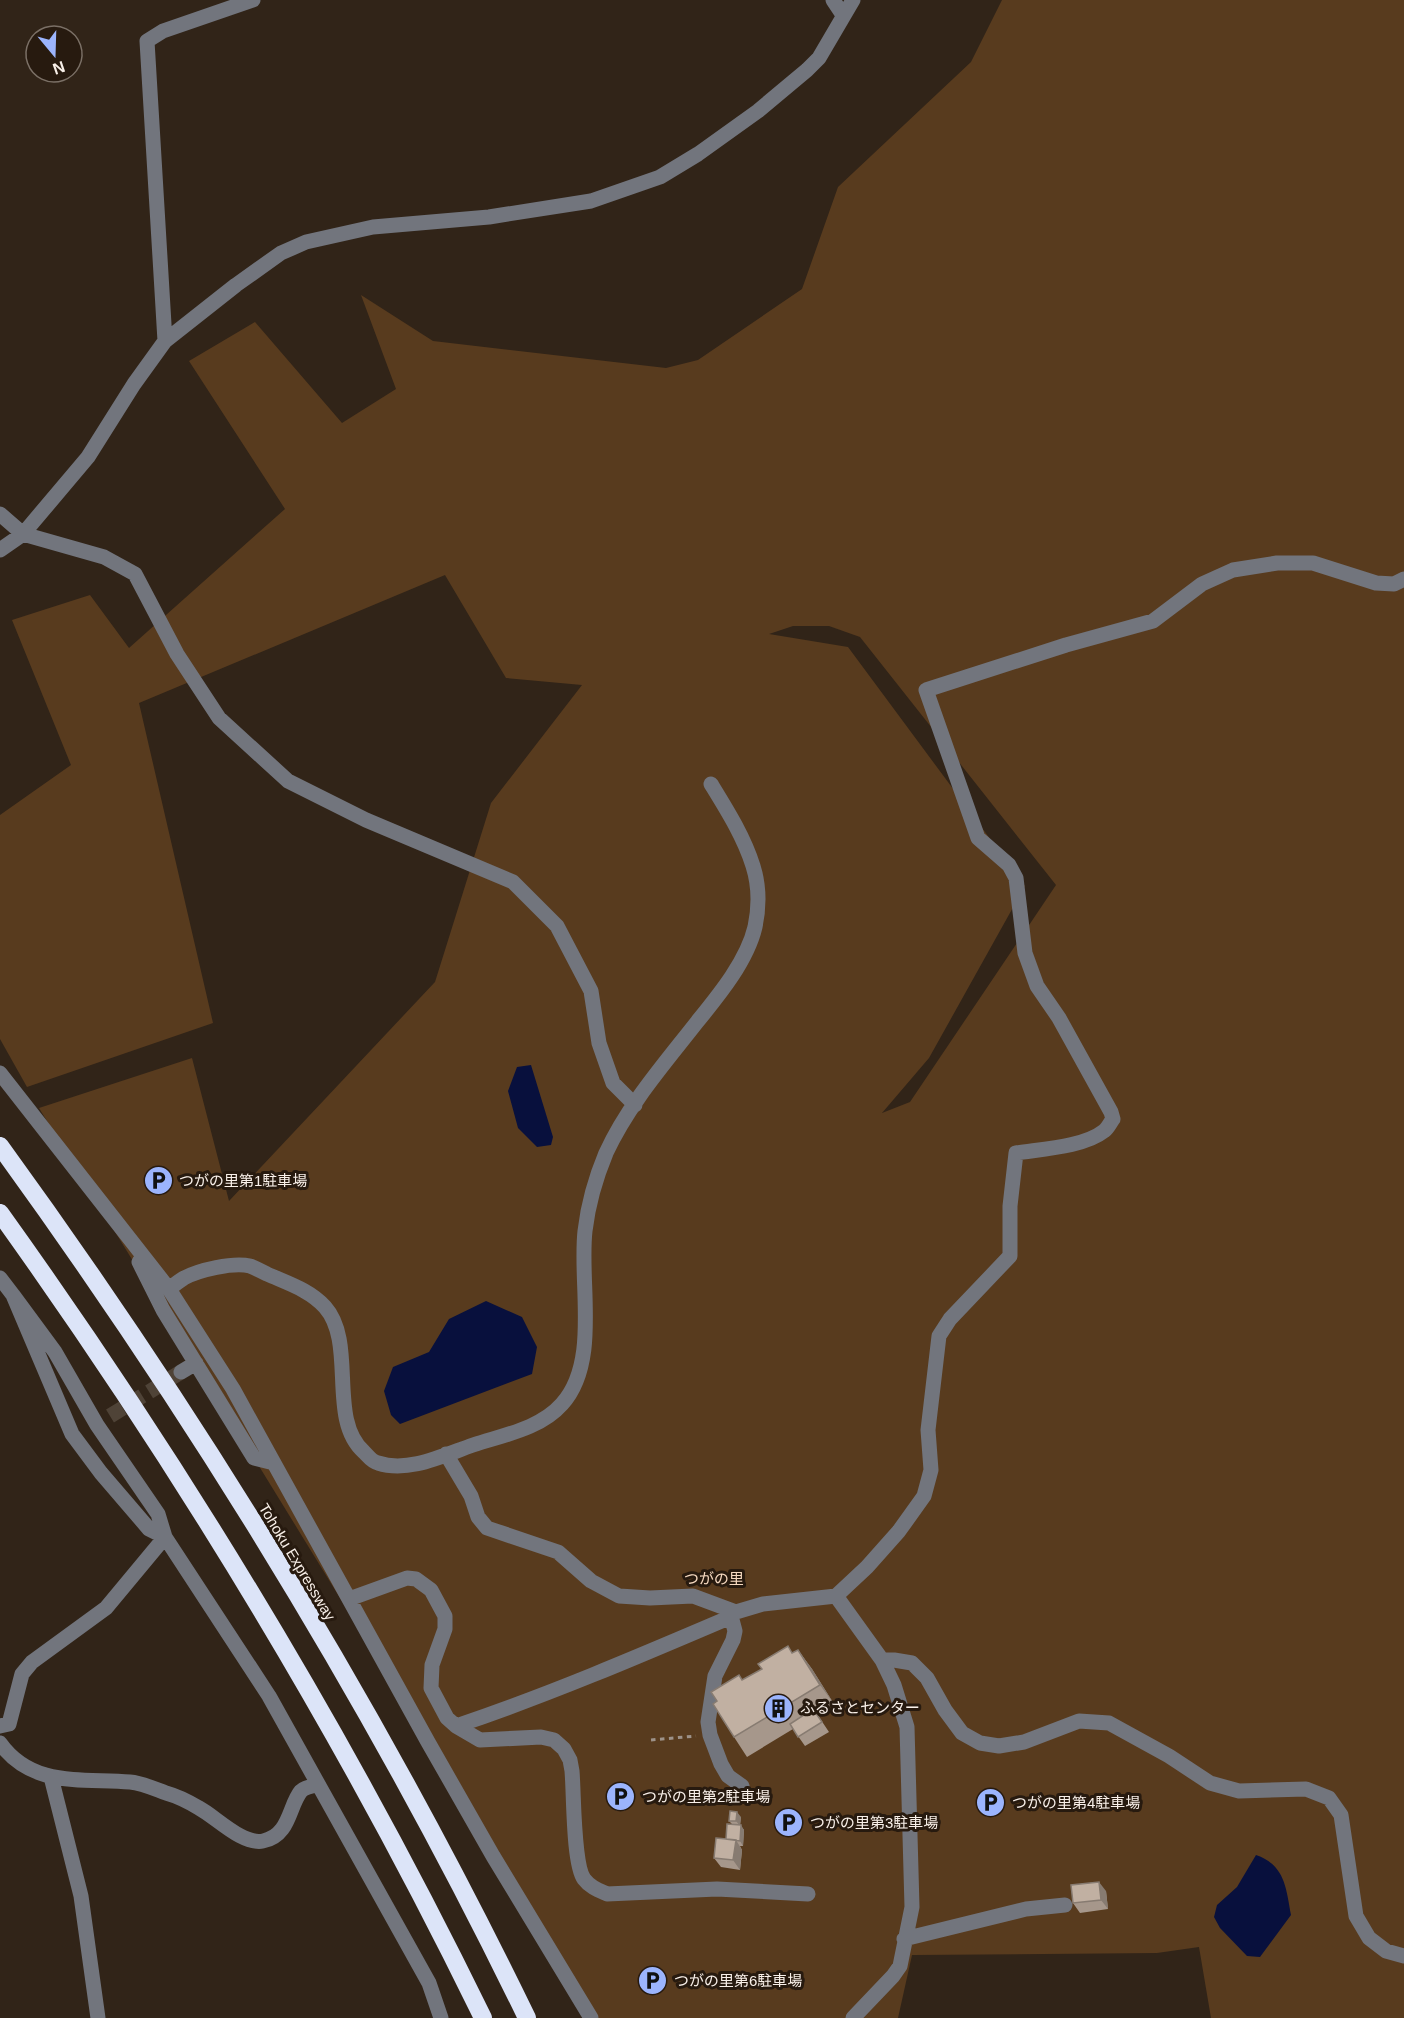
<svg xmlns="http://www.w3.org/2000/svg" width="1404" height="2018" font-family="Arial,'Noto Sans JP',sans-serif">
<style>
.green{fill:#583b1e;fill-rule:evenodd}
.water{fill:#08103d}
.lines{fill:none;stroke-linecap:round;stroke-linejoin:round}
.minor-tunnel{stroke:#4f4337;stroke-width:15;stroke-dasharray:15 8;stroke-linecap:butt}
.path{stroke:#9d9289;stroke-width:3;stroke-dasharray:4.5 4.5;stroke-linecap:butt}
.minor{stroke:#72757d;stroke-width:15}
.highway{stroke:#dce4f8;stroke-width:18}
.wall{fill:#a6978b}
.shaded-wall{fill:#877b71}
.building{fill:#c1b0a2;stroke:#877b71;stroke-width:1.5}
.labels{text-anchor:middle;stroke-width:6;stroke-linejoin:round;paint-order:stroke}
.poi-label{font-size:15px;fill:#f9f0e9;stroke:#271a0f;text-anchor:start}
.street-label{font-size:15px;fill:#f9f0e9;stroke:#271a0f}
.park-label{font-size:15px;fill:#f6d9c0;stroke:#271a0f}
</style>
<rect width="100%" height="100%" fill="#312418"/>
<!-- green -->
<path class="green" d="M 1002,0 L 1404,0 L 1404,2018 L 1211,2018 L 1199,1947 L 1157,1953 L 912,1955 L 898,2018 L 598,2018 L 39,1108 L 192,1058 L 229,1201 L 435,982 L 491,803 L 582,685 L 506,678 L 445,575 L 139,703 L 213,1023 L 27,1087 L 0,1039 L 0,815 L 71,765 L 12,620 L 90,595 L 129,648 L 285,509 L 189,361 L 255,322 L 342,423 L 396,389 L 361,295 L 433,341 L 666,368 L 698,360 L 802,289 L 838,187 L 971,62 ZM 793,626 L 829,626 L 860,637 L 1056,885 L 910,1102 L 882,1113 L 929,1058 L 1025,886 L 848,647 L 769,634 Z"/>
<!-- water -->
<path class="water" d="M 531,1065 L 553,1137 L 551,1145 L 537,1147 L 518,1128 L 508,1091 L 517,1067 Z
M 486,1301 L 522,1317 L 537,1347 L 532,1374 L 400,1424 L 391,1415 L 384,1391 L 393,1367 L 429,1352 L 449,1319 Z
M 1256,1855 C 1285,1865 1286,1888 1291,1915 L 1260,1957 L 1247,1956 L 1220,1928 L 1214,1917 L 1217,1905 L 1237,1887 Z"/>
<g class="lines">
<!-- minor-tunnel -->
<path class="minor-tunnel" d="M 110,1416 L 181,1372"/>
<!-- path -->
<path class="path" d="M 651,1740 L 696,1736"/>
<!-- minor -->
<path class="minor" d="M 833,0 L 843,15
M 165,341 L 147,41 L 163,31 L 253,0
M 0,514 L 23,534 L 104,557 L 135,574 L 177,654 L 219,718 L 288,781 L 366,820 L 513,882 L 557,926 L 591,991 L 599,1043 L 613,1083 L 635,1105
M 0,550 L 23,534 L 88,457 L 134,384 L 165,341 L 236,285 L 281,253 L 306,242 L 373,227 L 489,217 L 591,201 L 660,177 L 698,154 L 758,111 L 807,70 L 819,58 L 853,0
M 0,1073 L 169,1289 L 233,1389 L 428,1742 L 493,1856 L 591,2018
M 139,1262 L 163,1310 L 254,1458 L 274,1463
M 0,1278 L 13,1295 L 72,1434 L 101,1473 L 149,1529 L 165,1537
M 169,1289 C 174,1285 179,1281 184,1278 C 199,1270 233,1262 250,1266 C 255,1268 261,1271 267,1274 C 287,1283 310,1290 325,1307 C 357,1343 327,1420 364,1452 C 368,1456 372,1462 378,1463 C 409,1473 444,1455 473,1445 C 503,1435 540,1429 562,1404 C 600,1362 579,1283 585,1231 C 588,1205 596,1177 606,1153 C 628,1105 665,1063 697,1022 C 719,995 747,961 755,927 C 759,908 759,885 753,866 C 744,837 727,810 711,784
M 13,1295 L 55,1352 L 97,1425 L 158,1514 L 165,1537 L 269,1696 L 429,1983 L 441,2018
M 181,1372 L 196,1363
M 446,1454 L 471,1496 L 478,1517 L 487,1528 L 558,1552 L 591,1581 L 619,1596 L 650,1598 L 693,1596 L 736,1612 L 763,1604 L 836,1596 L 867,1567 L 899,1531 L 924,1496 L 931,1470 L 928,1430 L 939,1336 L 950,1319 L 1010,1256 L 1010,1206 L 1016,1153 C 1041,1149 1084,1147 1104,1131 C 1108,1128 1110,1123 1113,1119 L 1111,1112 L 1059,1018 L 1037,986 L 1025,953 L 1016,878 L 1009,865 L 978,838 L 926,690 L 1066,645 L 1153,621 L 1202,584 L 1233,570 L 1277,563 L 1313,563 L 1376,583 L 1394,584 L 1404,579
M 836,1596 L 882,1660 L 894,1685 L 907,1727 L 912,1907 L 900,1966 L 893,1976 L 853,2018
M 349,1599 L 407,1578 L 416,1579 L 431,1590 L 445,1616 L 445,1629 L 432,1665 L 431,1688 L 447,1718 L 456,1726 L 480,1740 L 541,1737 L 554,1740 L 564,1749 L 570,1760 L 572,1771 C 574,1793 573,1864 584,1879 C 590,1887 598,1890 607,1894 L 717,1889 L 808,1894
M 731,1616 L 735,1631 L 733,1640 L 715,1676 L 708,1722 L 710,1735 L 721,1764 L 728,1776 L 742,1786
M 882,1660 L 894,1660 L 912,1663 L 927,1678 L 945,1710 L 962,1733 L 980,1743 L 999,1746 L 1024,1742 L 1079,1721 L 1109,1723 L 1169,1756 L 1210,1783 L 1239,1791 L 1306,1789 L 1329,1798 L 1341,1815 L 1356,1916 L 1369,1938 L 1386,1951 L 1404,1956
M 0,1726 L 9,1724 L 22,1674 L 32,1662 L 106,1608 L 165,1537
M 456,1726 C 548,1695 637,1657 726,1619 L 736,1612
M 0,1743 C 32,1788 83,1778 130,1782 C 142,1783 155,1789 166,1793 C 177,1796 189,1802 199,1808 C 216,1817 242,1845 263,1841 C 290,1836 289,1805 301,1791 C 305,1787 312,1786 318,1785
M 51,1777 L 81,1896 L 98,2018
M 904,1939 L 1026,1909 L 1065,1905"/>
<!-- highway -->
<path class="highway" d="M 0,1146 C 199,1420 379,1713 527,2018
M 0,1213 C 182,1467 346,1737 483,2018"/>
</g>
<!-- wall -->
<path class="wall" d="M 798,1650 L 812,1669 L 834,1704 L 817,1714 L 829,1732 L 805,1746 L 793,1729 L 747,1757 L 734,1737 L 743,1680 Z
M 741,1817 L 740,1825 L 744,1830 L 743,1846 L 740,1846 L 742,1850 L 740,1870 L 721,1867 L 714,1858 L 726,1839 L 732,1824 L 729,1821 Z
M 1106,1891 L 1108,1909 L 1080,1913 L 1073,1903 Z"/>
<!-- shaded-wall -->
<path class="shaded-wall" d="M 798,1650 L 812,1669 L 834,1704 L 820,1685 Z
M 737,1812 L 741,1817 L 740,1826 L 736,1821 Z
M 741,1825 L 744,1830 L 743,1846 L 740,1841 Z
M 736,1840 L 742,1850 L 740,1870 L 733,1860 Z
M 1099,1882 L 1106,1891 L 1108,1909 L 1101,1900 Z"/>
<!-- building -->
<path class="building" d="M 788,1646 L 792,1653 L 798,1650 L 820,1685 L 734,1737 L 713,1704 L 717,1701 L 711,1692 L 739,1675 L 742,1680 L 762,1669 L 758,1664 Z
M 813,1709 L 822,1722 L 798,1737 L 790,1724 Z
M 730,1811 L 737,1812 L 736,1821 L 729,1821 Z
M 727,1824 L 741,1825 L 740,1841 L 726,1839 Z
M 716,1838 L 736,1840 L 733,1860 L 714,1858 Z
M 1099,1882 L 1101,1900 L 1073,1903 L 1071,1885 Z"/>
<!-- icons -->
<defs>
<symbol id="parking-disc" viewBox="-11 -11 22 22"><circle r="9.5" fill="#9bb4fd" stroke="#271a0f"/><path d="M-3.5-5.5H1a3.5 3.5 0 0 1 0 7H-1V5.5H-3.5ZM-1-3.4V-.6H.8a1.4 1.4 0 0 0 0-2.8Z" fill="#111"/></symbol>
<symbol id="building-disc" viewBox="-11 -11 22 22"><circle r="9.5" fill="#9bb4fd" stroke="#271a0f"/><path d="M-4-6H4V6H1V3H-1V6H-4ZM-2.5-4.3h1.7v1.8h-1.7ZM.8-4.3h1.7v1.8H.8ZM-2.5-1h1.7V.8h-1.7ZM.8-1h1.7V.8H.8Z" fill="#111"/></symbol>
</defs>
<g fill-rule="evenodd">
<use href="#parking-disc" x="142" y="1164" width="33" height="33"/>
<use href="#building-disc" x="762" y="1692" width="33" height="33"/>
<use href="#parking-disc" x="604" y="1780" width="33" height="33"/>
<use href="#parking-disc" x="974" y="1786" width="33" height="33"/>
<use href="#parking-disc" x="772" y="1806" width="33" height="33"/>
<use href="#parking-disc" x="636" y="1964" width="33" height="33"/>
</g>
<g class="labels">
<!-- poi labels -->
<g class="poi-label">
<text x="179" y="1186">つがの里第1駐車場</text>
<text x="800" y="1713">ふるさとセンター</text>
<text x="642" y="1802">つがの里第2駐車場</text>
<text x="1012" y="1808">つがの里第4駐車場</text>
<text x="810" y="1828">つがの里第3駐車場</text>
<text x="674" y="1986">つがの里第6駐車場</text>
</g>
<!-- street labels -->
<g class="street-label">
<text transform="translate(297 1562) rotate(59)" y="5">Tohoku Expressway</text>
</g>
<!-- park labels -->
<g class="park-label">
<text x="714" y="1584">つがの里</text>
</g>
</g>
<!-- north arrow -->
<g transform="translate(54 54) rotate(161)"><circle r="28" fill="#271a0f" stroke="#7b7066" stroke-width="1.5"/>
<path d="M0-4.5L10 22L0 15L-10 22Z" fill="#9bb4fd"/>
<text y="-9" font-size="16" font-weight="bold" text-anchor="middle" fill="#f9f0e9">N</text>
</g>
</svg>
